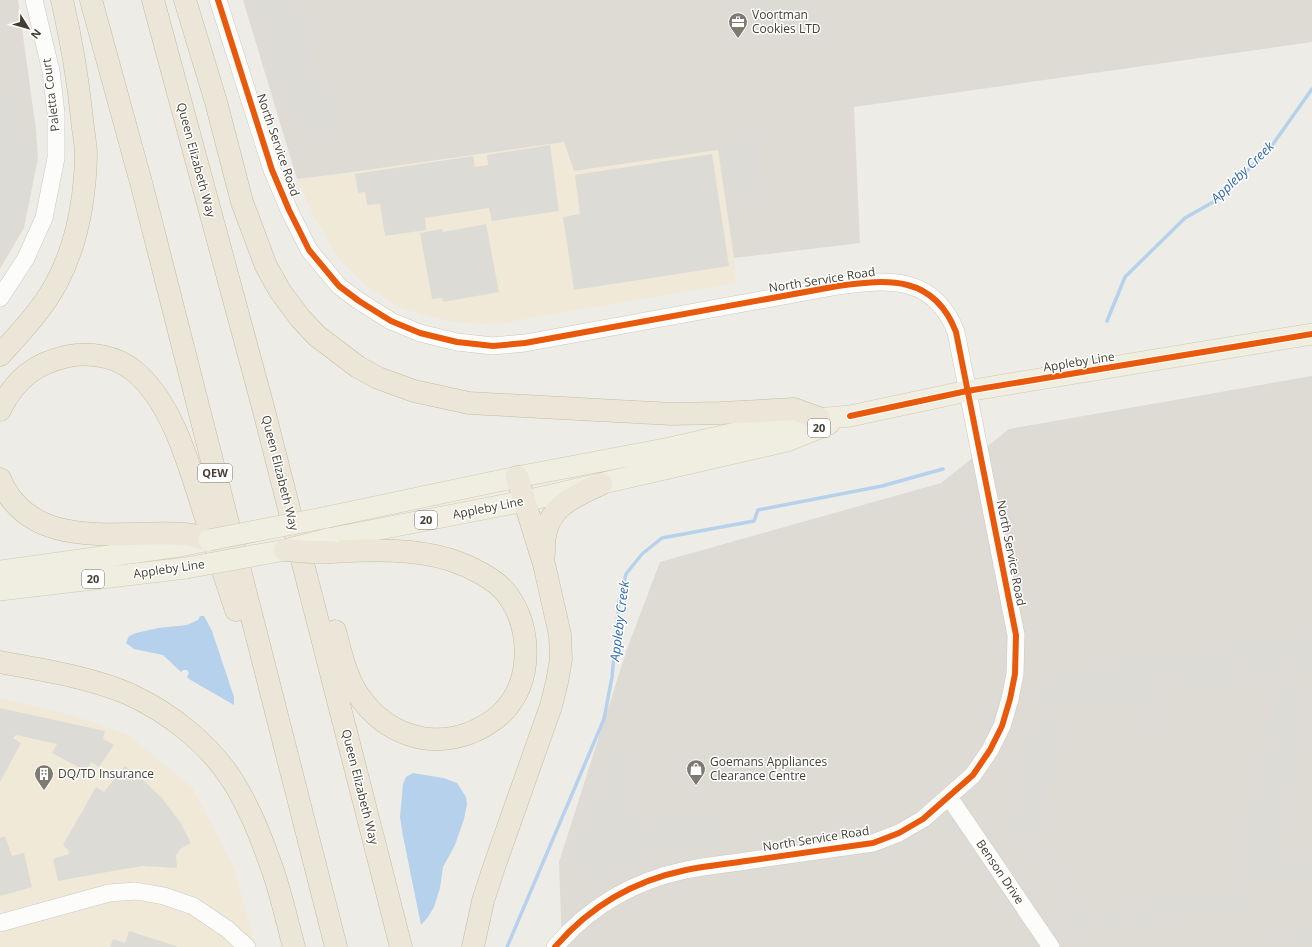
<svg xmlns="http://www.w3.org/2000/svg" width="1312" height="947" font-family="'Open Sans',sans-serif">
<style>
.commercial{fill:#f1e9d8}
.industrial{fill:#dedbd4}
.parking{fill:#dddbd6}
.water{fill:#b5d1ec}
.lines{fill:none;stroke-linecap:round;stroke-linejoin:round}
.stream{stroke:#b5d1ec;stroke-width:3.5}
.minor-casing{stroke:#cac8c2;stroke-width:18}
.major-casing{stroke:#d0cab3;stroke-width:22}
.highway-casing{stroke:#c5bca1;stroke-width:23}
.minor{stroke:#fcfcfb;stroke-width:17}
.major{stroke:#f0ede1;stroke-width:21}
.highway{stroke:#ebe6d7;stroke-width:22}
.major-bridge-casing{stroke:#d0cab3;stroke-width:22;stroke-linecap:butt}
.highway-bridge-casing{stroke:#c5bca1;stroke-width:23;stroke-linecap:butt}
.major-bridge{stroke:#f0ede1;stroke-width:21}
.highway-bridge{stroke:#ebe6d7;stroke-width:22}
.cycleway-casing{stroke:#fff;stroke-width:8}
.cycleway{stroke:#e8590c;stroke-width:6}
.labels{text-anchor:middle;stroke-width:3;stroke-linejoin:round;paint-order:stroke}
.shield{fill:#fff;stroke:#7b7870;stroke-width:1}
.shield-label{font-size:11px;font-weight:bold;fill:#423e33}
.poi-label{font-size:12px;fill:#423e33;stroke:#fff;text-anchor:start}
.street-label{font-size:12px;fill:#423e33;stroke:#fff}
.water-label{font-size:13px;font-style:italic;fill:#2e6aac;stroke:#fff}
</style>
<rect width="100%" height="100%" fill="#eeece6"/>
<!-- commercial -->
<path class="commercial" d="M 564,142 L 574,171 L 718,150 L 734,258 L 736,283 L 491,325 L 448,321 L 400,308 L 367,287 L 339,259 L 315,219 L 297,179 L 338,174 Z
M 0,698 L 68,714 L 127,734 L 192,787 L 233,866 L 256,947 L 0,947 Z"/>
<!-- industrial -->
<path class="industrial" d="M 0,0 L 18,0 L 36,130 L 38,158 L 24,228 L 0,269 Z
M 243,0 L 1312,0 L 1312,42 L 854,107 L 860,243 L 734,258 L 718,150 L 574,171 L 564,142 L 338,174 L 297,179 Z
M 1312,376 L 1312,947 L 562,947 L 559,862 L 627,649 L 660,562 L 941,483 L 1009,429 Z"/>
<!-- parking -->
<path class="parking" d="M 260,0 L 287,0 L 292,23 L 307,23 L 317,87 L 331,87 L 336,125 L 310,137 L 273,63 Z
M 15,104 L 19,138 L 23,144 L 36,145 L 35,162 L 23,211 L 12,240 L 0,235 L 0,107 Z
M 758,142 L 763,193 L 729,197 L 723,146 Z
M 550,145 L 559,211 L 492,221 L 489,208 L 425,218 L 426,230 L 385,236 L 380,204 L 367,205 L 365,192 L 358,193 L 355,174 L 473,156 L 475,167 L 488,165 L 487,155 Z
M 712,154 L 729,266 L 574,290 L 563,217 L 580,214 L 575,175 Z
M 486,224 L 499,292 L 443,302 L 442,298 L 432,299 L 420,233 L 442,229 L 443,232 Z
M 1312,638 L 1312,650 L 1051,689 L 1049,677 Z
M 1312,653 L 1312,666 L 1299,667 L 1298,655 Z
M 1285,661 L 1286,673 L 1239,677 L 1238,665 Z
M 1232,667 L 1233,679 L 1183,686 L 1182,675 Z
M 1158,678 L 1160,692 L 1039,707 L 1038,694 Z
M 1289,686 L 1308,689 L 1304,711 L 1294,709 L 1292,719 L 1303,721 L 1291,781 L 1279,779 L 1277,789 L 1288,791 L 1274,862 L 1263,861 L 1261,873 L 1239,869 L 1247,825 L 1258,827 L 1261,816 L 1250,814 L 1263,748 L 1275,750 L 1277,739 L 1267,737 L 1277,688 L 1288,690 Z
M 0,708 L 105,731 L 103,739 L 114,745 L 99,767 L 91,762 L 86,771 L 52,753 L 57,744 L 16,735 L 13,738 L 21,743 L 0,782 Z
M 1150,711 L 1161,713 L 1159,729 L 1147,727 Z
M 1038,726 L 1060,730 L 1039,835 L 1028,833 L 1027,838 L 1009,834 L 1027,738 L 1035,739 Z
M 618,750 L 626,752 L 636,828 L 716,817 L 718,840 L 639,852 L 614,868 L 583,879 L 579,839 L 589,838 L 587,819 Z
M 125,766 L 144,781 L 162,798 L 180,822 L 191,843 L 180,849 L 176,856 L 177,868 L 143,866 L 113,871 L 58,881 L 53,859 L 69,854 L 69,851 L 63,845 L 96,787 L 104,792 Z
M 5,836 L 12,856 L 24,853 L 32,887 L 0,896 L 0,838 Z
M 1041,847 L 1075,898 L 1068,903 L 1034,851 Z
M 1312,860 L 1312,871 L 1267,877 L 1265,866 Z
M 1248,892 L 1249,902 L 1138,919 L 1136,909 Z
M 1131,909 L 1132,918 L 1070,931 L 1068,921 Z
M 1312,928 L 1312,937 L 1269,943 L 1267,934 Z
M 129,931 L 179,947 L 110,947 L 113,939 L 125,943 Z"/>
<!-- water -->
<path class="water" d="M 200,616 L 204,616 L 212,631 L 234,697 L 234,705 L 189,679 L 187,677 L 189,673 L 187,670 L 183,670 L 181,672 L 163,655 L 134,649 L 126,643 L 129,636 L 136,633 L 158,628 L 187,625 L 198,620 Z
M 413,773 L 443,778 L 457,783 L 466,797 L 467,804 L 464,819 L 455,845 L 443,867 L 440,888 L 434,907 L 428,917 L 421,925 L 403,836 L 400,817 L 403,784 L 406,777 Z"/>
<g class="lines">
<!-- stream -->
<path class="stream" d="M 1107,321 L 1125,277 L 1185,218 L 1215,201 L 1268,151 L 1312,89
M 507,947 L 604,719 L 612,677 L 619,601 L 626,574 L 642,554 L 662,538 L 754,521 L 758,510 L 882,486 L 943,469"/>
<defs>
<path id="minor" d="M 218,0 L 272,170 L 289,210 L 309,250 L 339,286 L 359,301 L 391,321 L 420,333 L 457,342 L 493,346 L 525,343 L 838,286 C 888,279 934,275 956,332 L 1016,635 L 1015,674 L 1010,699 L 1002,726 L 990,750 L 973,775 L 923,819 L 899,833 L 873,843 C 831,849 789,855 746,861 C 726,864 706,866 686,870 C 633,881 590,906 555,947
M 0,298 L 26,258 L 44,218 L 56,158 L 56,113 L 51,71 L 34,0
M 949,797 L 1051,947
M 0,923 L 109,893 L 136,891 L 164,896 L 193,906 L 227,929 L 247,947"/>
<path id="major" d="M 323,518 L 517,477 L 670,448 L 784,422 L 850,416 L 967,391 L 1312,334
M 328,539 L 525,501 L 787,441 L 829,424
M 0,571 L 180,546 L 209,540
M 0,590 L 186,568"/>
<path id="highway" d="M 91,0 L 142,186 L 336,947
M 153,0 L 263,407 L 401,947
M 185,0 L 216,102 L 242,202 L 266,266 L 280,291 L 300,318 L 317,336 L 358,367 L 378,378 L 414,391 L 469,403 L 672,414 L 721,413 L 794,409 L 819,418
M 0,355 C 20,333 42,310 56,284 C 77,245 85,199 86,155 C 86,144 83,131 82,119 C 78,79 71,39 62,0
M 0,410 C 15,379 35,363 69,356 C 90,352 115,356 133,370 C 172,401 189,465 204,512 C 215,545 225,578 236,610
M 0,479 C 31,554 123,529 185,534 C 193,534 201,538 209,540
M 331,552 C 369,550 414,548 451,560 C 469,566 496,579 507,594 C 532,628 533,681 503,712 C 494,721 482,728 470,733 C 427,749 385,733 359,696 C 346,678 341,653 335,631
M 544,553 C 542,510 567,500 601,484
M 0,662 C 42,670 90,677 129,694 C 170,713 210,744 234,783 C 248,806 260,834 269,860 C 280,888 286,918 294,947
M 473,947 L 483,901 L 494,867 L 551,706 L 557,682 L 561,659 L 560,635 L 544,564 L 517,477"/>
</defs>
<!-- minor casing -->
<use href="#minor" class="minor-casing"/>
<!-- major casing -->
<use href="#major" class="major-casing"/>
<!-- highway casing -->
<use href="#highway" class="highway-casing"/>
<!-- minor -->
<use href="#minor" class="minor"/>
<!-- major -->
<use href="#major" class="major"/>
<!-- highway -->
<use href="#highway" class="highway"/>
<defs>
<path id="major-bridge" d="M 209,540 L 323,518
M 186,568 L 285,550 L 328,539"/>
<path id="highway-bridge" d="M 285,550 L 311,552 L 331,552"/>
</defs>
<!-- major-bridge casing -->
<use href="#major-bridge" class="major-bridge-casing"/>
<!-- highway-bridge casing -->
<use href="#highway-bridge" class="highway-bridge-casing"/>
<!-- major-bridge -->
<use href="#major-bridge" class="major-bridge"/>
<!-- highway-bridge -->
<use href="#highway-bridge" class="highway-bridge"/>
<defs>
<path id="cycleway" d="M 218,0 L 272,170 L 289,210 L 309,250 L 339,286 L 359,301 L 391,321 L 420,333 L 457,342 L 493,346 L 525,343 L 838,286 C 888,279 934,275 956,332 L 1016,635 L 1015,674 L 1010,699 L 1002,726 L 990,750 L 973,775 L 923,819 L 899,833 L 873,843 C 831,849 789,855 746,861 C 726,864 706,866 686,870 C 633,881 590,906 555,947
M 850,416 L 967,391 L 1312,334"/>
</defs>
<!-- cycleway casing -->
<use href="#cycleway" class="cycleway-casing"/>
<!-- cycleway -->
<use href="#cycleway" class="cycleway"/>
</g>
<!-- icons -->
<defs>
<symbol id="office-pin" viewBox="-11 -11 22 30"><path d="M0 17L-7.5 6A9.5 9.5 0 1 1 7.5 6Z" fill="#7e7b72" stroke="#fff"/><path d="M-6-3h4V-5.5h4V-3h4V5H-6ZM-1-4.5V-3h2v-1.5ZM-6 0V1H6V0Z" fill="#fff"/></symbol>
<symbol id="shop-pin" viewBox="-11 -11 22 30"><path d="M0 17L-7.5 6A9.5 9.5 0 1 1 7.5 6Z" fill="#7e7b72" stroke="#fff"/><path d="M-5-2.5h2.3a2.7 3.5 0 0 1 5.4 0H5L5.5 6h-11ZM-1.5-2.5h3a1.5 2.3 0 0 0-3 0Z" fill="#fff"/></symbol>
<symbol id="building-pin" viewBox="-11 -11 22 30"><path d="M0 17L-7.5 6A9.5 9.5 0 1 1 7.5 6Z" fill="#7e7b72" stroke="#fff"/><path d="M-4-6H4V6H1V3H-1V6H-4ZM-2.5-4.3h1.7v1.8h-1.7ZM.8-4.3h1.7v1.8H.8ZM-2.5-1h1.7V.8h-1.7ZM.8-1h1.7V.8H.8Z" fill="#fff"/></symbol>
</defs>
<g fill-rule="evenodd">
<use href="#office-pin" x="727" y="11" width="22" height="30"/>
<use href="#shop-pin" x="685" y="758" width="22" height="30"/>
<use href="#building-pin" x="33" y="763" width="22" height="30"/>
</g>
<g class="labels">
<!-- shield labels -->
<g class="shield">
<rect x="808" y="419" width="22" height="18" rx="3"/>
<rect x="198" y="464" width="34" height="18" rx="3"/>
<rect x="415" y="511" width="22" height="18" rx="3"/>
<rect x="82" y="570" width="22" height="18" rx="3"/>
</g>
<g class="shield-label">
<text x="819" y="432">20</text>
<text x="215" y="477">QEW</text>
<text x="426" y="524">20</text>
<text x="93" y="583">20</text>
</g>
<!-- poi labels -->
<g class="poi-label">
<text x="752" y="19">Voortman<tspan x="752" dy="14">Cookies LTD</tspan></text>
<text x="710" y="766">Goemans Appliances<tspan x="710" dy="14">Clearance Centre</tspan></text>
<text x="58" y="778">DQ/TD Insurance</text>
</g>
<!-- street labels -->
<g class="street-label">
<text transform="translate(51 95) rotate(-97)" y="4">Paletta Court</text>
<text transform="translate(278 145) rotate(71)" y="4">North Service Road</text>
<text transform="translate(196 160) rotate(75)" y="4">Queen Elizabeth Way</text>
<text transform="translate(822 280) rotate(-9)" y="4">North Service Road</text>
<text transform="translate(1079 362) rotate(-9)" y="4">Appleby Line</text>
<text transform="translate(280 473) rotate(76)" y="4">Queen Elizabeth Way</text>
<text transform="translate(488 508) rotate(-11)" y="4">Appleby Line</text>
<text transform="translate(1011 553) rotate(79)" y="4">North Service Road</text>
<text transform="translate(169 569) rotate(-8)" y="4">Appleby Line</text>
<text transform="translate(360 787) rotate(76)" y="4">Queen Elizabeth Way</text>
<text transform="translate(816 839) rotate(-9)" y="4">North Service Road</text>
<text transform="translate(1000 872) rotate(56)" y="4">Benson Drive</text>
</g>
<!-- water labels -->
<g class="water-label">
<text transform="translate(1242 172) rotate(-44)" y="5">Appleby Creek</text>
<text transform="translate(619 621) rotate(-83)" y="5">Appleby Creek</text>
</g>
</g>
<!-- north arrow -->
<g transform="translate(28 28) rotate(127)" stroke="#ffffff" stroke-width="3" paint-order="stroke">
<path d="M0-3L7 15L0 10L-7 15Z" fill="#423e33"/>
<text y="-6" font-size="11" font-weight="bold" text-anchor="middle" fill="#423e33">N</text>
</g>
</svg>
